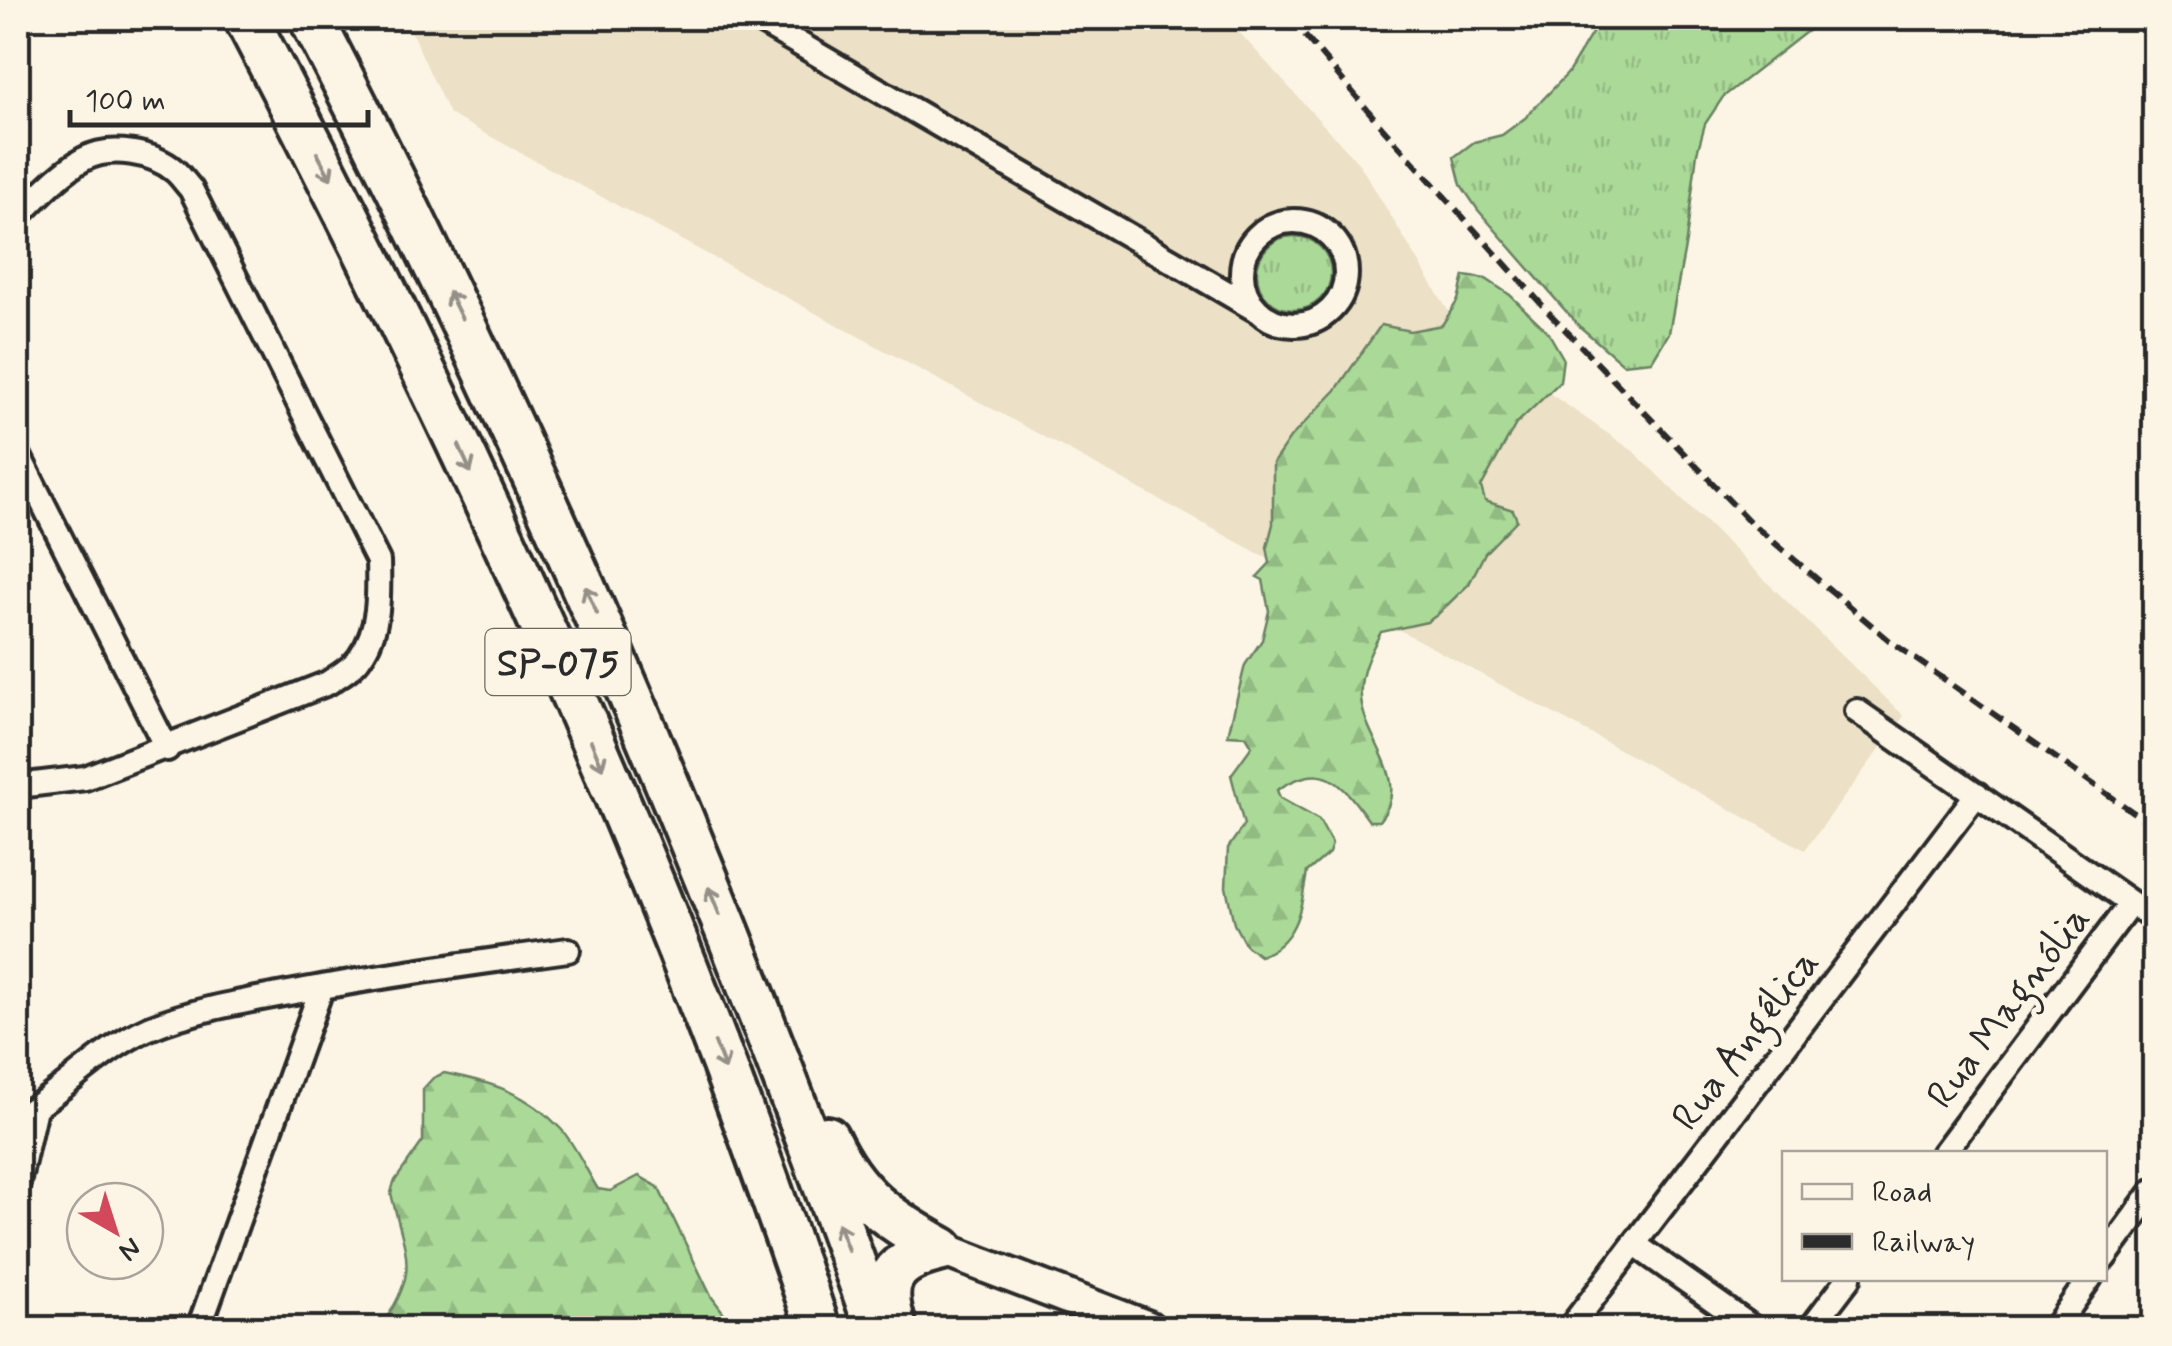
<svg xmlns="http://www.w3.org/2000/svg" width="2172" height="1346" font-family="Mynerve,sans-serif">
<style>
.built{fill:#ece0c6}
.grass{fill:url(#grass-tufts);stroke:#6a8262;stroke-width:2.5}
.forest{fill:url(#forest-firs);stroke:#6a8262;stroke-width:2.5}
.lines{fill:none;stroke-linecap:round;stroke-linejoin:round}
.street-casing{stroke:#2b2b2b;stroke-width:30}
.secondary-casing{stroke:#2b2b2b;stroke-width:40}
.highway-casing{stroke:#2b2b2b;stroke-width:50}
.street{stroke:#fcf5e5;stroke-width:22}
.secondary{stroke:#fcf5e5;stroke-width:32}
.highway{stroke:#fcf5e5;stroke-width:42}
.rail{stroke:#2b2b2b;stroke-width:6;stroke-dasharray:15 8;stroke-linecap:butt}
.oneway{stroke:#949088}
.labels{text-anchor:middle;stroke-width:10;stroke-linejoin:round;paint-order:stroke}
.shield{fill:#fcf5e5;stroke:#6a6863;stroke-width:2.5}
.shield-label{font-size:38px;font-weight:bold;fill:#2b2b2b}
.street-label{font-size:40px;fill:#2b2b2b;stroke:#fcf5e5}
</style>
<defs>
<pattern id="grass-tufts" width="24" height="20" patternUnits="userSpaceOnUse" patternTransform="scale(2.5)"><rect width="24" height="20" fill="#aad998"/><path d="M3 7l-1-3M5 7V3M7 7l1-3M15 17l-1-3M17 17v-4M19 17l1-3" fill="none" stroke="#92ba83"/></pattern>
<pattern id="forest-firs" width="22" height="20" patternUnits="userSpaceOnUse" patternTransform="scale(2.5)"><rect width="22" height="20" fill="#aad998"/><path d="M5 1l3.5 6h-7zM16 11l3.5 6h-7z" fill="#92ba83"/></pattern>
</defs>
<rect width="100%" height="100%" fill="#fcf5e5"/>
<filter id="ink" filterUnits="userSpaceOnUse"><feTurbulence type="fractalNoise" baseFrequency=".01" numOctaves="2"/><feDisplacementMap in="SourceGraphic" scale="20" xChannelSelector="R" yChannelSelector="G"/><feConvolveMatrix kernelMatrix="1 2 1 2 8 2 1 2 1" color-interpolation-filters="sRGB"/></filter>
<g filter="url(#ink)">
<!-- built -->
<path class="built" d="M 405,18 L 1226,18 L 1360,165 L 1461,332 L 1633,451 L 1904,716 L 1805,850 L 449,114 Z"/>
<!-- grass -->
<path class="grass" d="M 1601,18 L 1824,18 L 1723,97 L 1705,124 L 1697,153 L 1686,241 L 1669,333 L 1652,361 L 1623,364 L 1578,325 L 1478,210 L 1461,185 L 1454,157 L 1474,142 L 1502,135 L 1525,118 L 1568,73 Z
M1257 273a37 37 0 1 1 74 0a37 37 0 1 1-74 0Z"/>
<!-- forest -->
<path class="forest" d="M 1464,276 L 1486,279 L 1510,295 L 1548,332 L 1563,358 L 1560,382 L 1516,424 L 1481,487 L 1485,501 L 1513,510 L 1517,520 L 1485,553 L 1469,584 L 1437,615 L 1427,622 L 1381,632 C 1370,653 1359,673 1361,698 C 1364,741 1414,780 1379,821 L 1369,821 C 1341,782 1325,759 1277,790 L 1280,798 L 1319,820 L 1332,844 L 1329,853 L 1307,872 C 1301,907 1298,942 1260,956 L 1246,946 L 1234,924 L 1226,887 L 1228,848 L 1244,825 L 1231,775 L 1252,746 L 1246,736 L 1228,735 L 1245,665 L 1262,640 L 1269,611 L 1263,580 L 1257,577 L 1270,563 L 1267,547 L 1273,524 L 1273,463 L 1290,438 L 1336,390 L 1381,325 L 1410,331 L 1442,325 L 1458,300 Z
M 444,1073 C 491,1082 528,1093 561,1129 C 576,1146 586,1170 598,1189 L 610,1191 L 639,1176 L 658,1187 L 711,1296 L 735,1328 L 380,1328 C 421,1269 406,1258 391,1193 L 394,1182 L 423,1141 L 423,1089 L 433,1078 Z"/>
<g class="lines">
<defs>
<path id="street" d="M 755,18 L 1258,311
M 18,216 C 38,197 59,173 84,159 C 110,145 153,152 175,171 C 181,176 186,184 191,189 L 378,561 C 379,594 380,630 360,657 C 353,668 338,676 328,683 L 85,778 L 18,786
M1242 273a52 52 0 1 1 104 0a52 52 0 1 1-104 0Z
M 18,454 L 167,749
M 1857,711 L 2154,919
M 18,1118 C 64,1092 99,1050 149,1028 C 198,1008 253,1000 305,990 C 392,974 480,962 568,950
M 1943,1154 L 2131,903
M 18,1183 L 35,1108
M 1634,1244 L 1753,1328
M 2104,1258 L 2154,1190
M 199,1328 L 322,987
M 1570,1328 L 1977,794
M 1811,1328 L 1849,1278
M 2055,1328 L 2090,1278"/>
<path id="secondary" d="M 942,1249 L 1148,1328"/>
<path id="highway" d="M 246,18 C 467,440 667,876 818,1328
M 311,18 C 531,440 717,880 877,1328
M 827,1138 C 854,1196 888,1219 942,1249
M 895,1328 C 878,1279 893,1260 942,1249"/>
</defs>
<!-- street casing -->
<use href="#street" class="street-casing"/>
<!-- secondary casing -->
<use href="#secondary" class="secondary-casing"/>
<!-- highway casing -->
<use href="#highway" class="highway-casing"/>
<!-- street -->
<use href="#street" class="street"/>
<!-- secondary -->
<use href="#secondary" class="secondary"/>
<!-- highway -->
<use href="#highway" class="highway"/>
<!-- rail -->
<path class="rail" d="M 1290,18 L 1382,127 L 1552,316 L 1749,521 L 1890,641 L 2154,827"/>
</g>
<!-- one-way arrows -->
<defs><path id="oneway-shaft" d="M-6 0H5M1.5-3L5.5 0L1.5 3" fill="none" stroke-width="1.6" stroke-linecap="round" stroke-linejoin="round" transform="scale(2.5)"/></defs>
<g class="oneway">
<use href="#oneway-shaft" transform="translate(324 166) rotate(62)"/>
<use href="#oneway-shaft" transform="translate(455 305) rotate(-116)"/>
<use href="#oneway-shaft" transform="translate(465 459) rotate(66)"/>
<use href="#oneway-shaft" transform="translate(591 600) rotate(-114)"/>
<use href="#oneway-shaft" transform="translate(597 755) rotate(67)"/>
<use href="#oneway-shaft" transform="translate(714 901) rotate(-112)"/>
<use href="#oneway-shaft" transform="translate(720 1056) rotate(69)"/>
<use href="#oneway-shaft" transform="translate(843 1237) rotate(-111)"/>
</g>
</g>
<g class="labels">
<!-- shield labels -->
<rect class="shield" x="485.5" y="629" width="145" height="66" rx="8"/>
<g class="shield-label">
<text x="558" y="675">SP-075</text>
</g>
<!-- street labels -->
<g class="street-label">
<text transform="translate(2007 1006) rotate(-53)" y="14">Rua Magnólia</text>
<text transform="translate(1744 1039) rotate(-53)" y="14">Rua Angélica</text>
</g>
</g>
<!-- margin -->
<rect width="2172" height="1346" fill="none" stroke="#fcf5e5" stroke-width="60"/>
<rect x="30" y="30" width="2112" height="1286" fill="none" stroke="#2b2b2b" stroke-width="4" filter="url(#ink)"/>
<!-- legend -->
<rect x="1782" y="1151" width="325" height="130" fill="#fcf5e5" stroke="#a8a49b" stroke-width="2.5"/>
<rect x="1802" y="1184" width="50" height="15" fill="#fcf5e5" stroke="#a8a49b" stroke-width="2.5"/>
<text x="1872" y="1201" font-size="30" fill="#2b2b2b">Road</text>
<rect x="1802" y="1234" width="50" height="15" fill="#2b2b2b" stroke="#a8a49b" stroke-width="2.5"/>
<text x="1872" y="1251" font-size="30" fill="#2b2b2b">Railway</text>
<!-- north arrow -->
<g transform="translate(115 1231) rotate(141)"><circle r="48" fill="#fcf5e5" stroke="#a8a49b" stroke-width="2.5"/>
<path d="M0-8L18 38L0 25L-18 38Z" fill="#d1495b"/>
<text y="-15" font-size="28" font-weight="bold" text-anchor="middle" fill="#2b2b2b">N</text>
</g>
<!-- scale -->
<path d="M70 110v15h298v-15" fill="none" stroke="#2b2b2b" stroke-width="5"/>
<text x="85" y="110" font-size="30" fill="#2b2b2b" stroke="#fcf5e5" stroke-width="8" paint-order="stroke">100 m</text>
</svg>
